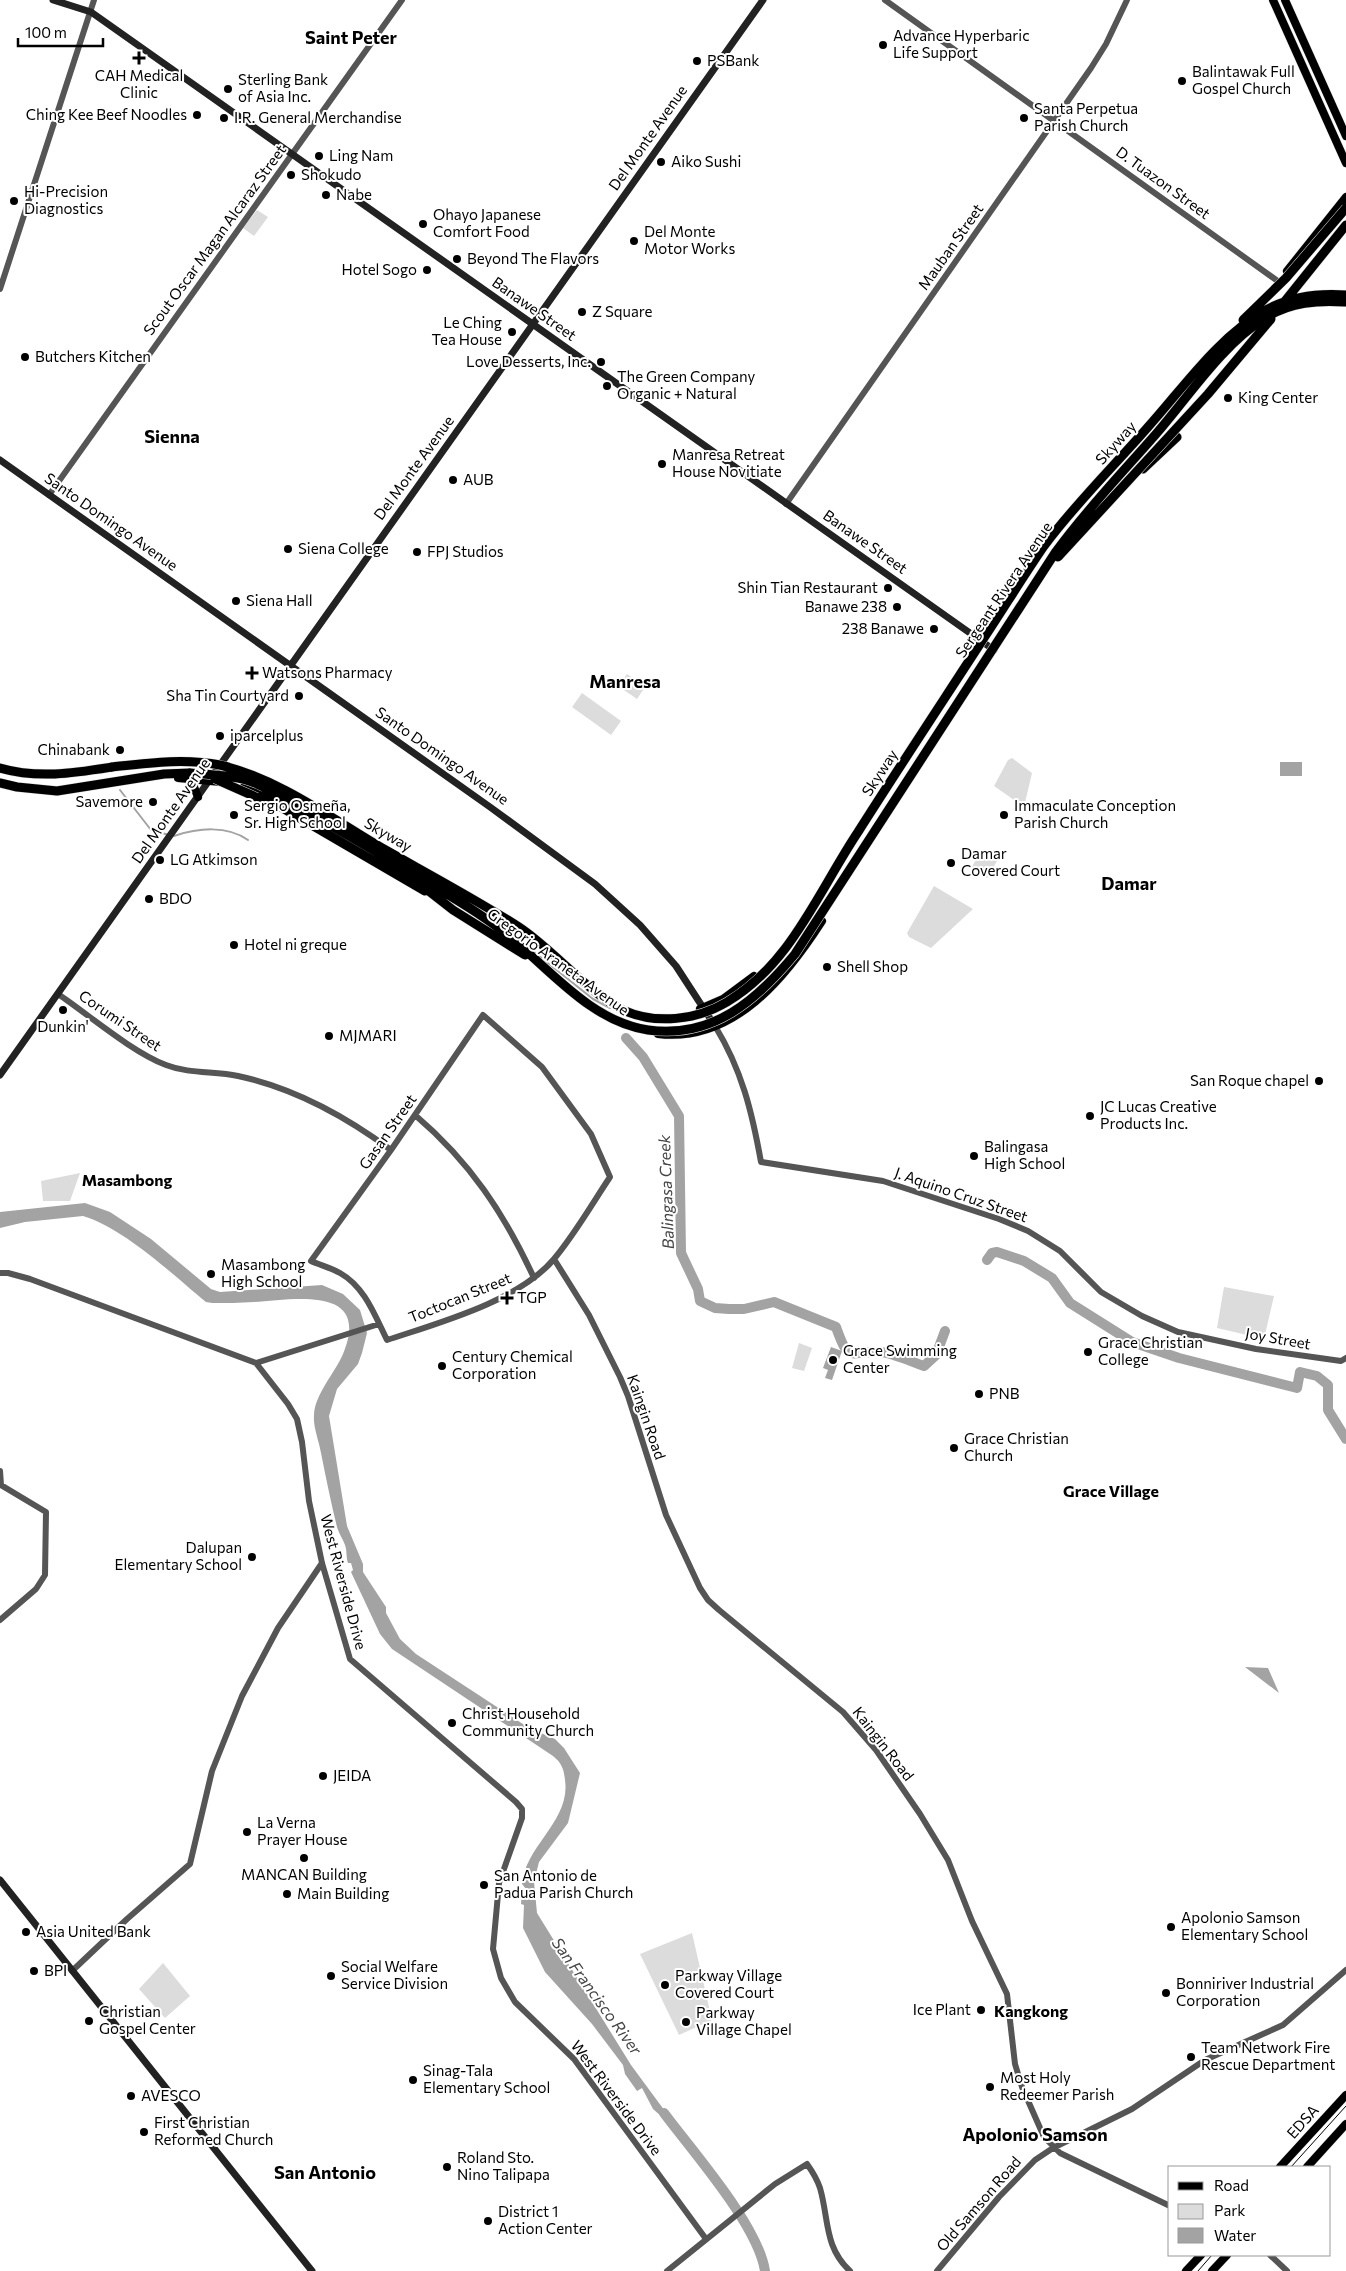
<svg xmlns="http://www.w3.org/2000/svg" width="1346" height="2271" font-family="Commissioner,sans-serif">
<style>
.green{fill:#dcdcdc}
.water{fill:#a3a3a3}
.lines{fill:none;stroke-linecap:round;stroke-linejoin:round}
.stream{stroke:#a3a3a3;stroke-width:2}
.river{stroke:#a3a3a3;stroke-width:10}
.primary-casing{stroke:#dbdbdb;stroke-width:9}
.trunk-casing{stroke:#dbdbdb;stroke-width:9}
.motorway-casing{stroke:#dbdbdb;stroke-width:10}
.tertiary{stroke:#555;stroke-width:6}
.secondary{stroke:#222;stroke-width:7}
.primary{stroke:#000;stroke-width:8}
.trunk{stroke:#000;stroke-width:8}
.motorway{stroke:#000;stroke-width:9}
.tram{stroke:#000;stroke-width:1}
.motorway-bridge-casing{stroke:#dbdbdb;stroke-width:10;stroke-linecap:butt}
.motorway-bridge{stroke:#000;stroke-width:9}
.poi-dot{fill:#000;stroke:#fff;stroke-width:2}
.labels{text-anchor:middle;stroke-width:4;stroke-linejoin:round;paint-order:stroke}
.poi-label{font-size:15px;fill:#000;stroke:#fff;text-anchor:start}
.street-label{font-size:15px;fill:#000;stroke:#fff}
.neighbourhood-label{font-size:16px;font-weight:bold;fill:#000;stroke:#fff}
.water-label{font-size:16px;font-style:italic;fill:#444;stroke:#fff}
.quarter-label{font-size:18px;font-weight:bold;fill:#000;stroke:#fff}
</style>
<rect width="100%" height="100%" fill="#fff"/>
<!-- green -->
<path class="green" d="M 257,210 L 268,217 L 254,236 L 243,228 Z
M 627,674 L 645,687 L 637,699 L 618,686 Z
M 582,693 L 621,721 L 611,735 L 572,707 Z
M 1012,758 L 1032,773 L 1024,807 L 994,786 L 1008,760 Z
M 981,852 L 997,861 L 987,878 L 971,868 Z
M 934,886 L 973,909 L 931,948 L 909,937 L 907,933 Z
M 80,1173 L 70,1201 L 43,1201 L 41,1181 Z
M 1224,1287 L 1274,1296 L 1264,1339 L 1217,1328 Z
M 799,1343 L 812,1348 L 804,1371 L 792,1368 Z
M 692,1933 L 712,2020 L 679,2035 L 640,1954 Z
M 163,1963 L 190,1996 L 165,2018 L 139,1989 Z"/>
<!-- water -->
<path class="water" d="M 1280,762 L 1302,762 L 1302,776 L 1280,776 Z
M 85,1203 L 110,1212 L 151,1239 L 211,1289 L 220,1292 L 322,1285 L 343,1294 L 360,1310 L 367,1333 L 362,1353 L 358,1364 L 337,1389 L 329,1416 L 347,1526 L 363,1564 L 363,1572 L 386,1607 L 386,1613 L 400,1639 L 416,1654 L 529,1728 L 555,1739 L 564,1748 L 580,1773 L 568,1823 L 539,1862 L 534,1882 L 537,1913 L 631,2065 L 673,2122 L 670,2124 L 653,2109 L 642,2088 L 637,2091 L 625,2074 L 623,2065 L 592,2024 L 545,1972 L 523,1928 L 524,1905 L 521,1904 L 522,1891 L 526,1889 L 522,1884 C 525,1846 571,1821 565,1780 C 564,1770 562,1763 553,1756 L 392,1649 L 380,1634 L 351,1572 L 353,1570 L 351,1563 L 348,1563 C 346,1557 347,1550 345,1545 C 343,1539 339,1534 337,1527 C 331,1503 326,1478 321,1453 C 319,1441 313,1427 314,1416 C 314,1395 335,1373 343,1354 C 372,1284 292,1300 254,1302 C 240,1303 226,1303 212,1303 L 206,1302 C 173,1275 124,1228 83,1216 L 25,1222 L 0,1228 L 0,1212 Z
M 831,1347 L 842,1351 L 832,1380 L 825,1378 L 828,1370 L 823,1368 Z
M 1245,1667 L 1268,1668 L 1279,1693 Z"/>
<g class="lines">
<!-- stream -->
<path class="stream" d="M 120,790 L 151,830 L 169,835
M 174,836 C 198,828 227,825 248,840
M 524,944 L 593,999 L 610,1008"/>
<!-- river -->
<path class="river" d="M 626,1038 L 643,1057 L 679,1116 L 681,1253 L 698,1289 L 700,1301 L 715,1308 L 729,1309 L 744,1309 L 774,1302 L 836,1327 C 849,1364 848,1351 879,1352 C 891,1352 912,1362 924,1366 L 936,1355 L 945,1331
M 987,1260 L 992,1253 L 997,1252 L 1024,1261 L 1052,1278 L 1070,1303 L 1132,1342 L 1179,1358 L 1297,1388 L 1300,1372 L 1317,1376 L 1328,1385 L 1328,1410 L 1346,1439
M 664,2113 C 693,2152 758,2225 765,2271"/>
<defs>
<path id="primary" d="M 1273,0 L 1346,163
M 1285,0 L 1346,136
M 1287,271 L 1346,197
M 186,777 L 194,787 L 198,797
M 178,778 L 221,782
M 700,1009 L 723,999 L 754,976
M 658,1034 C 734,1043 786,977 822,921"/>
<path id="trunk" d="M 1280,2167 L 1346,2095
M 1307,2167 L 1346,2124
M 1186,2271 L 1201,2255
M 1212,2271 L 1227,2255"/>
<path id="motorway" d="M 1143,469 L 1177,437
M 0,768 C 38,779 74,773 112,767
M 0,783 L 17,787 L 57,791 L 164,774 L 190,773
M 245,786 L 262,796"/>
</defs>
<!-- primary casing -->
<use href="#primary" class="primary-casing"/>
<!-- trunk casing -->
<use href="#trunk" class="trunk-casing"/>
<!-- motorway casing -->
<use href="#motorway" class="motorway-casing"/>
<!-- tertiary -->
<path class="tertiary" d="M 885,0 L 1279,282
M 0,289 L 94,0
M 49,495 L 402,0
M 786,504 L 1091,68 L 1106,44 L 1127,0
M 58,994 C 89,1015 132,1052 166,1065 C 189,1074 214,1071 238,1076 C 294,1088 345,1116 391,1150
M 483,1015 L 542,1067 L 591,1134 L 610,1177 C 592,1204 575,1234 554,1259 C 519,1301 438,1323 387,1340 C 375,1316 365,1287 340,1273 C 331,1268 320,1265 311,1261 L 391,1150 Z
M 715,1026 C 742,1070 752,1112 761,1162 L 883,1181 L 999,1219 L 1028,1231 L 1060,1251 L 1101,1292 L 1142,1316 L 1178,1332 L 1256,1349 L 1341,1361 L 1346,1358
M 415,1115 C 470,1162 504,1213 534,1278
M 554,1259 L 589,1315 L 620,1377 L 628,1396 L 666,1515 L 700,1588 L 708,1600 L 719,1610 L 843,1712 L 876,1750 L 920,1814 L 948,1860 L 972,1921 L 1007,1994 L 1015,2064 L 1022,2087 L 1044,2137 L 1060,2153 L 1170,2206
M 0,1273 L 8,1273 L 30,1279 L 256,1363 L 288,1404 L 297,1419 L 302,1442 L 309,1501 L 322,1563 L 350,1659 L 516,1802 L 522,1809 L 522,1818 L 499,1883 L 493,1949 L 501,1978 L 515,2002 L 574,2059 L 706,2239
M 256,1363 L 379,1324
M 0,1471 L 1,1485 L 46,1512 L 45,1575 L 36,1589 L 0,1620
M 72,1971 L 127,1919 L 190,1864 L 212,1771 L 242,1696 L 278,1628 L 322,1563
M 1270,2255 L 1287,2271
M 667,2271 L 775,2184 L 807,2164 C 812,2171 817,2179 820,2188 C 829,2219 824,2247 850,2271
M 937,2271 L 999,2197 L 1035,2160 L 1053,2148 L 1132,2109 L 1205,2060 L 1283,2025 L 1346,1970"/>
<!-- secondary -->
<path class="secondary" d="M 53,0 L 91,12 L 994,650
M 0,460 L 490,807 L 595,884 L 640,925 L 676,966 L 715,1026
M 0,1075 L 763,0
M 0,1880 L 312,2271"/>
<!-- primary -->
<use href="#primary" class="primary"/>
<!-- trunk -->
<use href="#trunk" class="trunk"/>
<!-- motorway -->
<use href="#motorway" class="motorway"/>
<!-- tram -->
<path class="tram" d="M 1291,2167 L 1346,2106
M 1198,2271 L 1212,2255"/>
<defs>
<path id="motorway-bridge" d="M 1285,301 L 1346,225
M 1243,320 L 1286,278 L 1346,208
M 1058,557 L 1208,394 L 1271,319
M 112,767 C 148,763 184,758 220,765 C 279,779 331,818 382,848 C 428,874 475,899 519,927 C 554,950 588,993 623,1010 C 656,1025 697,1020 727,1002 C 791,964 818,892 858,832 C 898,769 939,707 980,644 C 1002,611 1022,578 1044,546 C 1075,504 1114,466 1148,427 C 1184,387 1218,337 1266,310 C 1291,296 1318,293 1346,295
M 190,773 C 211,775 237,775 257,784 C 269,789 281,797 293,804 C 325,822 357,840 388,859 C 425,882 465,902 500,929 C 546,964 588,1021 648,1030 C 713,1039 757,1000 795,954 L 1055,553 C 1086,510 1122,473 1156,434 C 1190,395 1221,346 1265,318 C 1290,302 1318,300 1346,302
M 215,779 L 265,801
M 262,796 L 425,891
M 421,885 L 453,910 L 525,955"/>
</defs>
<!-- motorway-bridge casing -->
<use href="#motorway-bridge" class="motorway-bridge-casing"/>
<!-- motorway-bridge -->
<use href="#motorway-bridge" class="motorway-bridge"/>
</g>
<!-- markers -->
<g class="poi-dot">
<circle cx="883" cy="45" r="5"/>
<path d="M136.5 50.5h5v5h5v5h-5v5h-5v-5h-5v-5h5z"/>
<circle cx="697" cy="61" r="5"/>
<circle cx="1182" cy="81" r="5"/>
<circle cx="228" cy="89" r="5"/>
<circle cx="197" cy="115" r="5"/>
<circle cx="224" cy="118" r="5"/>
<circle cx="1024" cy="118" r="5"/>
<circle cx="319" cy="156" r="5"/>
<circle cx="661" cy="162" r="5"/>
<circle cx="291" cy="175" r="5"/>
<circle cx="326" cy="195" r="5"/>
<circle cx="14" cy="201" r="5"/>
<circle cx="423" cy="224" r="5"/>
<circle cx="634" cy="241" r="5"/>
<circle cx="457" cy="259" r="5"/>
<circle cx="427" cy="270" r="5"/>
<circle cx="582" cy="312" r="5"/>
<circle cx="512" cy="332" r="5"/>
<circle cx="25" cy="357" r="5"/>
<circle cx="601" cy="362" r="5"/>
<circle cx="607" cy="386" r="5"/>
<circle cx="1228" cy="398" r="5"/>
<circle cx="662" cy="464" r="5"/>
<circle cx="453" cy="480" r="5"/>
<circle cx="288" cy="549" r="5"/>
<circle cx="417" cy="552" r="5"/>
<circle cx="888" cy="588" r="5"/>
<circle cx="236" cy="601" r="5"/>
<circle cx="897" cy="607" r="5"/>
<circle cx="934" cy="629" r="5"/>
<path d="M249.5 665.5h5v5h5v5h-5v5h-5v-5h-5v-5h5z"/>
<circle cx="299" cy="696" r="5"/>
<circle cx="220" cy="736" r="5"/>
<circle cx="120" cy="750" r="5"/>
<circle cx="153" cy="802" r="5"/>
<circle cx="234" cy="815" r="5"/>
<circle cx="1004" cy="815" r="5"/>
<circle cx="160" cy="860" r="5"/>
<circle cx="951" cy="863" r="5"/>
<circle cx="149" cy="899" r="5"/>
<circle cx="234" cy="945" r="5"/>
<circle cx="827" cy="967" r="5"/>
<circle cx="63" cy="1010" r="5"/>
<circle cx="329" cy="1036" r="5"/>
<circle cx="1319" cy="1081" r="5"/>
<circle cx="1090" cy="1116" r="5"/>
<circle cx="974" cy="1156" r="5"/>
<circle cx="211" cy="1274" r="5"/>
<path d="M504.5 1290.5h5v5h5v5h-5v5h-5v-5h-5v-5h5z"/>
<circle cx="1088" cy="1352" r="5"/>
<circle cx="833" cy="1360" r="5"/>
<circle cx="442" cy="1366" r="5"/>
<circle cx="979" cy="1394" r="5"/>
<circle cx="954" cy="1448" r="5"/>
<circle cx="252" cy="1557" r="5"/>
<circle cx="452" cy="1723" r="5"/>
<circle cx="323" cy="1776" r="5"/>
<circle cx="247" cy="1832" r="5"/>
<circle cx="304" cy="1858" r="5"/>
<circle cx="484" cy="1885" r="5"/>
<circle cx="287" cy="1894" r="5"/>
<circle cx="1171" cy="1927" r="5"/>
<circle cx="26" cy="1932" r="5"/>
<circle cx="34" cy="1971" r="5"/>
<circle cx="331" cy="1976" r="5"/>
<circle cx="665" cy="1985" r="5"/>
<circle cx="1166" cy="1993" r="5"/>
<circle cx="981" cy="2010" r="5"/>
<circle cx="89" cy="2021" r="5"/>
<circle cx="686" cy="2022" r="5"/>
<circle cx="1191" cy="2057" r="5"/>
<circle cx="413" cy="2080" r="5"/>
<circle cx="990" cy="2087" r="5"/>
<circle cx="131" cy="2096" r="5"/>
<circle cx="144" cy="2132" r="5"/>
<circle cx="447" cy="2167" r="5"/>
<circle cx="488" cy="2221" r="5"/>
</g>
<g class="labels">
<!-- poi labels -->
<g class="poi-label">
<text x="893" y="41">Advance Hyperbaric<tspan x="893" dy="17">Life Support</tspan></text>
<text x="707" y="66">PSBank</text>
<text x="1192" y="77">Balintawak Full<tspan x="1192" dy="17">Gospel Church</tspan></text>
<text x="139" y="81" text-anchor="middle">CAH Medical<tspan x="139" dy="17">Clinic</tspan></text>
<text x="238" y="85">Sterling Bank<tspan x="238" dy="17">of Asia Inc.</tspan></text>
<text x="1034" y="114">Santa Perpetua<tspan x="1034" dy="17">Parish Church</tspan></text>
<text x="187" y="120" text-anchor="end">Ching Kee Beef Noodles</text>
<text x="234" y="123">I.R. General Merchandise</text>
<text x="329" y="161">Ling Nam</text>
<text x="671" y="167">Aiko Sushi</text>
<text x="301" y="180">Shokudo</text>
<text x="24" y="197">Hi-Precision<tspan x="24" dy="17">Diagnostics</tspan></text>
<text x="336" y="200">Nabe</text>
<text x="433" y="220">Ohayo Japanese<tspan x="433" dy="17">Comfort Food</tspan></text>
<text x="644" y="237">Del Monte<tspan x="644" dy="17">Motor Works</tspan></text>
<text x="467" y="264">Beyond The Flavors</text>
<text x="417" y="275" text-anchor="end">Hotel Sogo</text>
<text x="592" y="317">Z Square</text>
<text x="502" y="328" text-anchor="end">Le Ching<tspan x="502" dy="17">Tea House</tspan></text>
<text x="35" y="362">Butchers Kitchen</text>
<text x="591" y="367" text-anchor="end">Love Desserts, Inc.</text>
<text x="617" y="382">The Green Company<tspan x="617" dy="17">Organic + Natural</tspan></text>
<text x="1238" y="403">King Center</text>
<text x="672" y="460">Manresa Retreat<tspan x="672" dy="17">House Novitiate</tspan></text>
<text x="463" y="485">AUB</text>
<text x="298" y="554">Siena College</text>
<text x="427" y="557">FPJ Studios</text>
<text x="878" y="593" text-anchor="end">Shin Tian Restaurant</text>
<text x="246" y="606">Siena Hall</text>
<text x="887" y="612" text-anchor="end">Banawe 238</text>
<text x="924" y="634" text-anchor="end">238 Banawe</text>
<text x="262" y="678">Watsons Pharmacy</text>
<text x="289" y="701" text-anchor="end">Sha Tin Courtyard</text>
<text x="230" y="741">iparcelplus</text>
<text x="110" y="755" text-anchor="end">Chinabank</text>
<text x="143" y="807" text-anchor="end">Savemore</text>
<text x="244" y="811">Sergio Osmeña,<tspan x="244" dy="17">Sr. High School</tspan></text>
<text x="1014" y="811">Immaculate Conception<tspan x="1014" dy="17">Parish Church</tspan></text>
<text x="961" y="859">Damar<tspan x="961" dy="17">Covered Court</tspan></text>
<text x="170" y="865">LG Atkimson</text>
<text x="159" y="904">BDO</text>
<text x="244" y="950">Hotel ni greque</text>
<text x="837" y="972">Shell Shop</text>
<text x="63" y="1032" text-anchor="middle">Dunkin'</text>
<text x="339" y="1041">MJMARI</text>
<text x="1309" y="1086" text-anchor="end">San Roque chapel</text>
<text x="1100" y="1112">JC Lucas Creative<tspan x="1100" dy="17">Products Inc.</tspan></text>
<text x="984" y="1152">Balingasa<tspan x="984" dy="17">High School</tspan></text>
<text x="221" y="1270">Masambong<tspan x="221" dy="17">High School</tspan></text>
<text x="517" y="1303">TGP</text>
<text x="1098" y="1348">Grace Christian<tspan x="1098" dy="17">College</tspan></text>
<text x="843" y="1356">Grace Swimming<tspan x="843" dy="17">Center</tspan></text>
<text x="452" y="1362">Century Chemical<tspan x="452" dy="17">Corporation</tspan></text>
<text x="989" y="1399">PNB</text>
<text x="964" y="1444">Grace Christian<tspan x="964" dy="17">Church</tspan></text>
<text x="242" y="1553" text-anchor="end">Dalupan<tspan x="242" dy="17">Elementary School</tspan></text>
<text x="462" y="1719">Christ Household<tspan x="462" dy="17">Community Church</tspan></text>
<text x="333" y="1781">JEIDA</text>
<text x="257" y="1828">La Verna<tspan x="257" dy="17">Prayer House</tspan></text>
<text x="304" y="1880" text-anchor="middle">MANCAN Building</text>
<text x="494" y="1881">San Antonio de<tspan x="494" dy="17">Padua Parish Church</tspan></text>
<text x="297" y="1899">Main Building</text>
<text x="1181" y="1923">Apolonio Samson<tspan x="1181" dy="17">Elementary School</tspan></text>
<text x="36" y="1937">Asia United Bank</text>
<text x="341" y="1972">Social Welfare<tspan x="341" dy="17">Service Division</tspan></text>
<text x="44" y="1976">BPI</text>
<text x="675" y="1981">Parkway Village<tspan x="675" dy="17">Covered Court</tspan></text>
<text x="1176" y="1989">Bonniriver Industrial<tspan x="1176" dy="17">Corporation</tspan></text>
<text x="971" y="2015" text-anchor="end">Ice Plant</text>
<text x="99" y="2017">Christian<tspan x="99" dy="17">Gospel Center</tspan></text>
<text x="696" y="2018">Parkway<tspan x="696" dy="17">Village Chapel</tspan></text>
<text x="1201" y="2053">Team Network Fire<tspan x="1201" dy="17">Rescue Department</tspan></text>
<text x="423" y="2076">Sinag-Tala<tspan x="423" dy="17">Elementary School</tspan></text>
<text x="1000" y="2083">Most Holy<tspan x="1000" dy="17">Redeemer Parish</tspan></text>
<text x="141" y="2101">AVESCO</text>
<text x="154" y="2128">First Christian<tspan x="154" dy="17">Reformed Church</tspan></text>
<text x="457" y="2163">Roland Sto.<tspan x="457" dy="17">Nino Talipapa</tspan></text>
<text x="498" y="2217">District 1<tspan x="498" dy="17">Action Center</tspan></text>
</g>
<!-- street labels -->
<g class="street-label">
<text transform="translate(648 138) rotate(-55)" y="5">Del Monte Avenue</text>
<text transform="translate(1163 183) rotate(36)" y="5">D. Tuazon Street</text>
<text transform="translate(215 240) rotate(-54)" y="5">Scout Oscar Magan Alcaraz Street</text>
<text transform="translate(951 247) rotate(-55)" y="5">Mauban Street</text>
<text transform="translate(534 309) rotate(35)" y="5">Banawe Street</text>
<text transform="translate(1116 443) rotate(-48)" y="5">Skyway</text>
<text transform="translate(414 468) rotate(-54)" y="5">Del Monte Avenue</text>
<text transform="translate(111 522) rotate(35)" y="5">Santo Domingo Avenue</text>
<text transform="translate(865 542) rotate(35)" y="5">Banawe Street</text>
<text transform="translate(1004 590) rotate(-56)" y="5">Sergeant Rivera Avenue</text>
<text transform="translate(442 756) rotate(35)" y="5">Santo Domingo Avenue</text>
<text transform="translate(880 773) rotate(-57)" y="5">Skyway</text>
<text transform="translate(171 811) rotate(-55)" y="5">Del Monte Avenue</text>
<text transform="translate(388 835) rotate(30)" y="5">Skyway</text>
<text transform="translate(558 962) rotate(36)" y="5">Gregorio Araneta Avenue</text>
<text transform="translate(120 1021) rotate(34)" y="5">Corumi Street</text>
<text transform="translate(388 1132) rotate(-55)" y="5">Gasan Street</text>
<text transform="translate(961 1195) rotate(19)" y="5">J. Aquino Cruz Street</text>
<text transform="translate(460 1298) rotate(-22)" y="5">Toctocan Street</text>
<text transform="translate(1278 1339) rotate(10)" y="5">Joy Street</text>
<text transform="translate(646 1417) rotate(71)" y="5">Kaingin Road</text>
<text transform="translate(343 1582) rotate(75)" y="5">West Riverside Drive</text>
<text transform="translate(883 1744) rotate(52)" y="5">Kaingin Road</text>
<text transform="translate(616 2098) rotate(53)" y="5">West Riverside Drive</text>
<text transform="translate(1303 2122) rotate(-48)" y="5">EDSA</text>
<text transform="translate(979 2204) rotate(-49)" y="5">Old Samson Road</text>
</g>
<!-- neighbourhood labels -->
<g class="neighbourhood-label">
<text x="127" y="1186">Masambong</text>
<text x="1111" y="1497">Grace Village</text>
<text x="1031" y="2017">Kangkong</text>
</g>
<!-- water labels -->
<g class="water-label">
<text transform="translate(666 1192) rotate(-92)" y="6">Balingasa Creek</text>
<text transform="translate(597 1996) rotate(54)" y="6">San Francisco River</text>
</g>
<!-- quarter labels -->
<g class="quarter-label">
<text x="351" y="44">Saint Peter</text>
<text x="172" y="443">Sienna</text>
<text x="625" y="688">Manresa</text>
<text x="1129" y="890">Damar</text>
<text x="1035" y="2141">Apolonio Samson</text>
<text x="325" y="2179">San Antonio</text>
</g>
</g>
<!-- legend -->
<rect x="1168" y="2166" width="162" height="90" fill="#ffffff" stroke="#999999"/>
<rect x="1178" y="2182" width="25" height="8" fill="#000000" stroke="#999999"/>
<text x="1214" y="2191" font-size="15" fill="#000000">Road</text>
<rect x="1178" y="2204" width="25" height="15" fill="#dcdcdc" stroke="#999999"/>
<text x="1214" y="2216" font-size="15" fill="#000000">Park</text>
<rect x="1178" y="2228" width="25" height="15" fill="#a3a3a3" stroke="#999999"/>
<text x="1214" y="2241" font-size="15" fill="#000000">Water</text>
<!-- scale -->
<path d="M18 38v8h85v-8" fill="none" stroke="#000000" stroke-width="2.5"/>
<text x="25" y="38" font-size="15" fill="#000000" stroke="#ffffff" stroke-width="4" paint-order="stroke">100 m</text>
</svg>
